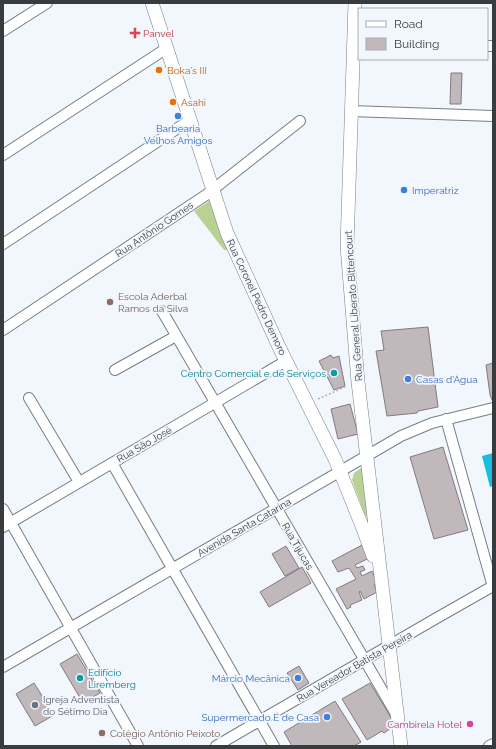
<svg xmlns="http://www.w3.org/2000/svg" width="496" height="749" font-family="Raleway,sans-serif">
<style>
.green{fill:#b9d293}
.water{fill:#19bde0}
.building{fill:#c0b8bb;stroke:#827a7e}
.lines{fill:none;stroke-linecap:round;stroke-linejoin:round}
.minor-casing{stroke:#797e84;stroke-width:12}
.major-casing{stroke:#797e84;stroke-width:14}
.path{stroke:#afb4b9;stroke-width:1.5;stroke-dasharray:2 2;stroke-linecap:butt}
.minor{stroke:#fff;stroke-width:10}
.major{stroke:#fff;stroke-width:13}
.health-dot{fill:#e0444e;stroke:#f2f7fe;stroke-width:1.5}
.food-dot{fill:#e8710a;stroke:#f2f7fe;stroke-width:1.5}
.shop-dot{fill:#3f7fe0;stroke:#f2f7fe;stroke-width:1.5}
.education-dot{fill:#8d6e63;stroke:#f2f7fe;stroke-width:1.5}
.culture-dot{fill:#0f9aa8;stroke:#f2f7fe;stroke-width:1.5}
.worship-dot{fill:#6b7280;stroke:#f2f7fe;stroke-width:1.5}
.hotel-dot{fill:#d1479c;stroke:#f2f7fe;stroke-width:1.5}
.labels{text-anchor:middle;stroke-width:3.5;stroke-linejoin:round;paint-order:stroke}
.health-label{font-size:10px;fill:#be3a42;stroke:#f2f7fe;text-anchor:start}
.food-label{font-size:10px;fill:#c56008;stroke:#f2f7fe;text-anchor:start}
.shop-label{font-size:10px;fill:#366cbe;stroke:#f2f7fe;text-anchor:start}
.street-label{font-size:10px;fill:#393c3e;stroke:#f2f7fe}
.education-label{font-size:10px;fill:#785e54;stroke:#f2f7fe;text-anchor:start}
.culture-label{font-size:10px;fill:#0d838f;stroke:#f2f7fe;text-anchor:end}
.worship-label{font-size:10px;fill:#5b616d;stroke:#f2f7fe;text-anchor:start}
.hotel-label{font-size:10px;fill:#b23c85;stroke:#f2f7fe;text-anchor:end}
</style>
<rect width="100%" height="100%" fill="#f2f7fe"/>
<!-- green -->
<path class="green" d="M 211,200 L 229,248 L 227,250 L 224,250 L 194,211 Z
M 361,468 L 365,469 L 368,518 L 365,515 L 352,480 L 354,473 Z"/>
<!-- water -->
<path class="water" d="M 493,453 L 493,486 L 490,487 L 482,456 Z"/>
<!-- building -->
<path class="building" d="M 451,73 L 462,73 L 461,104 L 450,104 Z
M 428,327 L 438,407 L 418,411 L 417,413 L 387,416 L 376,351 L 384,350 L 381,331 Z
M 331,355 L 333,358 L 339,356 L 345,386 L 334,390 L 319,361 Z
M 493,363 L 493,402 L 490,395 L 486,365 Z
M 350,404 L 358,434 L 338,439 L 331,409 Z
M 443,447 L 468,530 L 434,539 L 410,457 Z
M 364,544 L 371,557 L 355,565 L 357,568 L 363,566 L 365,570 L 360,572 L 362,576 L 372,571 L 377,583 L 374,585 L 377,592 L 364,599 L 360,591 L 359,592 L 362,600 L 350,605 L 351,607 L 347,609 L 336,589 L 356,579 L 349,568 L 338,572 L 332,561 Z
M 286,546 L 299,568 L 285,576 L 272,554 Z
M 302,567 L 311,583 L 269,607 L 260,592 Z
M 77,654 L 100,693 L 83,703 L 60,664 Z
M 299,666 L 309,683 L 298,690 L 287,673 Z
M 34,683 L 54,715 L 35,726 L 16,694 Z
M 370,683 L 392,719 L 394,726 L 384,733 L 382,731 L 367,740 L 342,699 Z
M 335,701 L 361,742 L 354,746 L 292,746 L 284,732 Z"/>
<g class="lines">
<defs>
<path id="minor" d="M 3,31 L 47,3
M 487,46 L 493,46
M 351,111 L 493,116
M 3,155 L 167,48
M 3,244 L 190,120
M 162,311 L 396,714
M 3,330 L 206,195 L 300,121
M 115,370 L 176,336
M 29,398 L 79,482
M 446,419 L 493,587
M 112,463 L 274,746
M 3,509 L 138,746
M 3,527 L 286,361
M 3,667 L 401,436 L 432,423 L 493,408
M 216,746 L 435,619 L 493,586
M 489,746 L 493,744"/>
<path id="major" d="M 152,3 L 227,233 L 280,349 L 335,459 L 362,526 L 373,556
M 355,3 L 347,246 L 358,382 L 401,746"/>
</defs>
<!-- minor casing -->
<use href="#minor" class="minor-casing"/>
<!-- major casing -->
<use href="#major" class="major-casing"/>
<!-- path -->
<path class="path" d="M 318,399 L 347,386"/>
<!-- minor -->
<use href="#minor" class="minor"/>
<!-- major -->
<use href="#major" class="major"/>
</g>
<!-- markers -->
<path class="health-dot" d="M133 27h4v4h4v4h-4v4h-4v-4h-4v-4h4z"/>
<g class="food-dot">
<circle cx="159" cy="70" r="4"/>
<circle cx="173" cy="102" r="4"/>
</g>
<g class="shop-dot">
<circle cx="178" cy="116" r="4"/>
<circle cx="404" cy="190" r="4"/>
<circle cx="408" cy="379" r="4"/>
<circle cx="298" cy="678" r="4"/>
<circle cx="327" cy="717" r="4"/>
</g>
<g class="education-dot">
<circle cx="110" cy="302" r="4"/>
<circle cx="102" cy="733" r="4"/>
</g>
<g class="culture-dot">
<circle cx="334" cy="373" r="4"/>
<circle cx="80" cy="678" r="4"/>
</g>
<circle class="worship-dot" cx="35" cy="705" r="4"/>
<circle class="hotel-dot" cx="470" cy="724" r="4"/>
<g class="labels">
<!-- health labels -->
<g class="health-label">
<text x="143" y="37">Panvel</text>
</g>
<!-- food labels -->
<g class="food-label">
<text x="167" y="74">Boka's III</text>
<text x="181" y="106">Asahi</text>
</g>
<!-- shop labels -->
<g class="shop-label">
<text x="178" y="132" text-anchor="middle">Barbearia<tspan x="178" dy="12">Velhos Amigos</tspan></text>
<text x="412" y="194">Imperatriz</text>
<text x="416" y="383">Casas d'Água</text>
<text x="290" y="682" text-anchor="end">Márcio Mecânica</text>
<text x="319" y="721" text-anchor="end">Supermercado É de Casa</text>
</g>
<!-- street labels -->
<g class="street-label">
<text transform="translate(154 229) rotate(-34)" y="4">Rua Antônio Gomes</text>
<text transform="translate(257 297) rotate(65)" y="4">Rua Coronel Pedro Demoro</text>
<text transform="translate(353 306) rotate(-94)" y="4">Rua General Liberato Bittencourt</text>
<text transform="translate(144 444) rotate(-30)" y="4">Rua São José</text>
<text transform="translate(244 527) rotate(-30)" y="4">Avenida Santa Catarina</text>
<text transform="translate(298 546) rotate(60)" y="4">Rua Tijucas</text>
<text transform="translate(354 666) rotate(-30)" y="4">Rua Vereador Batista Pereira</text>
</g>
<!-- education labels -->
<g class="education-label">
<text x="118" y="300">Escola Aderbal<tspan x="118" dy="12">Ramos da Silva</tspan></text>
<text x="110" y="737">Colégio Antônio Peixoto</text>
</g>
<!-- culture labels -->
<g class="culture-label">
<text x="326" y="377">Centro Comercial e de Serviços</text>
<text x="88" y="676" text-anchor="start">Edifício<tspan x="88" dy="12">Liremberg</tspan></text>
</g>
<!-- worship labels -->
<g class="worship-label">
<text x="43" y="703">Igreja Adventista<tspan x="43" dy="12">do Sétimo Dia</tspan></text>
</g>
<!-- hotel labels -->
<g class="hotel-label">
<text x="462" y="728">Cambirela Hotel</text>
</g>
</g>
<!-- border -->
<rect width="496" height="749" fill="none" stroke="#393c3e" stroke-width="8"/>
<!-- legend -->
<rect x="358" y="8" width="130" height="52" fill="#f2f7fe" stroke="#a8acb1"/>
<rect x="366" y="21" width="20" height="6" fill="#ffffff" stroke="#a8acb1"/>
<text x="394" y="28" font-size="12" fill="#393c3e">Road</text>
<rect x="366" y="38" width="20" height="12" fill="#c0b8bb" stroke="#a8acb1"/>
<text x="394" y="48" font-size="12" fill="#393c3e">Building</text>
</svg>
